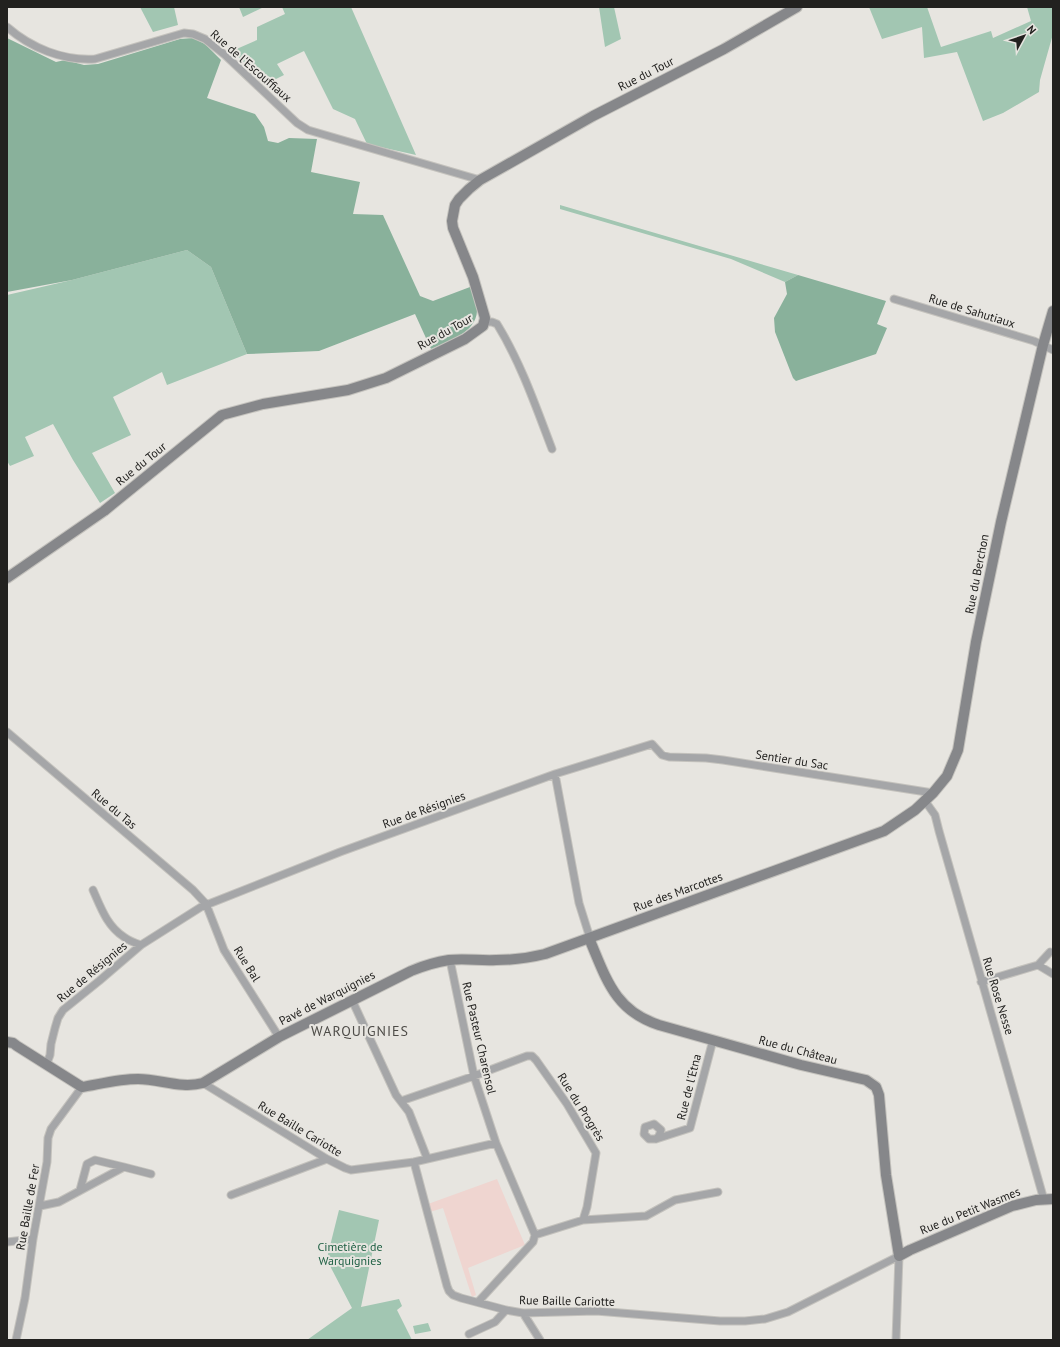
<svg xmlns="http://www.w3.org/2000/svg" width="1060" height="1347" font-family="'PT Sans',sans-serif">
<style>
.education{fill:#efd5d0}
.green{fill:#a2c6b2}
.forest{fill:#89b19b}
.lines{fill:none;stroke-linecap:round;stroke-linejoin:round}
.street-casing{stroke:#c4c2bd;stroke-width:9}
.secondary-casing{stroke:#c4c2bd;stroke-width:12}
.street{stroke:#a5a6a8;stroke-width:7}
.secondary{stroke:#86878a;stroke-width:10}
.labels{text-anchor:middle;stroke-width:4;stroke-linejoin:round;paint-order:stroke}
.street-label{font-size:12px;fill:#22211f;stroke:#e7e5e0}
.park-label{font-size:12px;fill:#1d5f42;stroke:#e7e5e0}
.quarter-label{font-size:14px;letter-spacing:1px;fill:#4d4b47;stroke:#e7e5e0}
</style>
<rect width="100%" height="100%" fill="#e7e5e0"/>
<!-- education -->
<path class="education" d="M 497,1179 L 525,1245 L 468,1268 L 476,1295 L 472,1297 L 443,1208 L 430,1212 L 428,1204 Z"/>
<!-- green -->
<path class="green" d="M 140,7 L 174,7 L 178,25 L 153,32 Z
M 239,7 L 264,7 L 243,17 Z
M 282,7 L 351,7 L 416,155 L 367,144 L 355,119 L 333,109 L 304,51 L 277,64 L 284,75 L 266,84 L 232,51 L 257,40 L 257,27 L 285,14 Z
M 599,7 L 614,7 L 621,39 L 605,47 Z
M 869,7 L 927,7 L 941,47 L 991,31 L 993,38 L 1031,21 L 1027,7 L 1053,7 L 1053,34 L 1040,80 L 1039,92 L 1003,113 L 983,121 L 957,52 L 924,58 L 922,27 L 882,39 Z
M 560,205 L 798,275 L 785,282 L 731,259 L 560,209 Z
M 187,250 L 211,267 L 247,354 L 167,385 L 162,372 L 113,397 L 131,435 L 92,453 L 115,493 L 100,503 L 73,460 L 53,424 L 25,437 L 34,456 L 10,466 L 7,461 L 7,295 L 72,280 Z
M 339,1210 L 379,1220 L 361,1307 L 399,1299 L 402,1306 L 397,1310 L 412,1340 L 307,1340 L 352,1308 L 329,1264 L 328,1254 Z
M 428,1323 L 431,1331 L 415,1334 L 413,1326 Z"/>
<!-- forest -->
<path class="forest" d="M 7,38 L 56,62 L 65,60 L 84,65 L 98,64 L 180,39 L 193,38 L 205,44 L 221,60 L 207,98 L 255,114 L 264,127 L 268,141 L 278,143 L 289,138 L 317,139 L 311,172 L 360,182 L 353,214 L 383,215 L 420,296 L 433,301 L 470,287 C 473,294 478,303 477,311 C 476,333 448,341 431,349 L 415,314 L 319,351 L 247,354 L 211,267 L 187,250 L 72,280 L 7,292 Z
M 798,275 L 886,301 L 877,324 L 887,328 L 876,354 L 796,381 L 793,378 L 775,332 L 774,318 L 787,294 L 785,282 Z"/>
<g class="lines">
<defs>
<path id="street" d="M 7,27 C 31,48 63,61 95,59 L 184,33 L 193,34 L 205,39 L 225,55 L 297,123 L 308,130 L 480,180
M 894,299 L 1034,341 L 1053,350
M 485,322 L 492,322 L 497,324 C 521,363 536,407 552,449
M 7,732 L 193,890 L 206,904 L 224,950 L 279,1037
M 555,774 L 579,903 L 590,938
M 925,801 L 935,815 L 939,831 C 974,954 1010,1077 1044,1200
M 93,890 C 101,908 107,926 124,937 C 129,941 135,943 141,945
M 450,960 L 474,1076 L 496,1143
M 1038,965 L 1053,974
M 981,982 L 1038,965 L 1050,952
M 352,1000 L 396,1095 L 409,1112 L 427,1158
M 47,1063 L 50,1055 L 51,1044 L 55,1028 L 58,1018 L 63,1010 L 99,981 L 141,945 L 201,907 L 340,852 L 555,774 L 652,744 L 662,755 L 669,757 L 706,758 L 723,760 L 933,793
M 203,1083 L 327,1159 L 345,1168 L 351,1170 L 414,1162 L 496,1143 L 535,1235
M 401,1101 L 474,1076 L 527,1056 L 532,1056 L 536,1060 L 567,1104 L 596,1153 L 587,1207 L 583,1220 L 535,1235
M 656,1139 L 659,1136 L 661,1130 L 654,1124 L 645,1127 L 644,1134 L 649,1139 L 656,1139 L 690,1128 L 713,1040
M 414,1162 L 447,1286 L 449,1291 L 453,1295 L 461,1298 L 506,1310 L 523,1313 L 596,1311 L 720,1321 L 745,1321 L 765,1319 L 788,1312 L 899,1256 L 896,1340
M 80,1190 L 87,1164 L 95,1160 L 124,1167
M 231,1195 L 327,1159
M 40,1206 L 59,1202 L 124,1167 L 151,1174
M 583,1220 L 646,1216 L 675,1200 L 718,1192
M 7,1242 L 33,1239
M 478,1302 L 533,1242 L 535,1235
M 523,1313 L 540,1340
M 469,1334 L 495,1322 L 506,1310
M 16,1340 L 25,1298 L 33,1239 L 47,1162 L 48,1138 L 51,1129 L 82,1087"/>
<path id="secondary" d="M 7,578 L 104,511 L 222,415 L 263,404 L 348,390 L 386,378 L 465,339 L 483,326 L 485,318 L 473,277 L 453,228 L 452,221 L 455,205 L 459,199 L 469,189 L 480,180 L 593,116 L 724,49 L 797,7
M 590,938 L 591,943 C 607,981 616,1011 659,1025 L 801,1065 L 866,1080 L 876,1087 L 879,1095 L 886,1175 L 899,1256 L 910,1250 L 1012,1206 L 1036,1200 L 1053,1199
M 7,1042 L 13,1043 L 17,1046 L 82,1087 C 100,1084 119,1079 138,1079 C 160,1079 181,1089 203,1083 L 279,1037 L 411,971 C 423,966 436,962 449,960 C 465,958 480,961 496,960 C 512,960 529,958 545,954 L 884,831 L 915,810 L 933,793 L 947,776 L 958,750 L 976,642 L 1001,522 L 1043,345 L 1053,311"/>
</defs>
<!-- street casing -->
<use href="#street" class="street-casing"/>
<!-- secondary casing -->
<use href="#secondary" class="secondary-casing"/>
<!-- street -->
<use href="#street" class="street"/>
<!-- secondary -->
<use href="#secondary" class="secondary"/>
</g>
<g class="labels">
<!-- street labels -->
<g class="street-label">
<text transform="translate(251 66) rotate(41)" y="4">Rue de l'Escouffiaux</text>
<text transform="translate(646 74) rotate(-27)" y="4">Rue du Tour</text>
<text transform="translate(972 311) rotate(17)" y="4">Rue de Sahutiaux</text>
<text transform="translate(445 332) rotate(-29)" y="4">Rue du Tour</text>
<text transform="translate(141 464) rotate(-39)" y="4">Rue du Tour</text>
<text transform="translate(977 574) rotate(-79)" y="4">Rue du Berchon</text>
<text transform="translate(792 760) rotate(9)" y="4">Sentier du Sac</text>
<text transform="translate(114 809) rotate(40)" y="4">Rue du Tas</text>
<text transform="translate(424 810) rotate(-20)" y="4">Rue de Résignies</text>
<text transform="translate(678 892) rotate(-20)" y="4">Rue des Marcottes</text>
<text transform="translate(247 964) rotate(58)" y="4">Rue Bal</text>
<text transform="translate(92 972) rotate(-40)" y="4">Rue de Résignies</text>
<text transform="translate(998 996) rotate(73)" y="4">Rue Rose Nesse</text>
<text transform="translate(327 998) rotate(-27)" y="4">Pavé de Warquignies</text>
<text transform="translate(479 1038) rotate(77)" y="4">Rue Pasteur Charensol</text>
<text transform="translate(798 1050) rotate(15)" y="4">Rue du Château</text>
<text transform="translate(689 1087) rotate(-76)" y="4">Rue de l'Etna</text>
<text transform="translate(581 1107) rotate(58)" y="4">Rue du Progrès</text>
<text transform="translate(300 1129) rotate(31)" y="4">Rue Baille Cariotte</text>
<text transform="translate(28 1207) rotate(-80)" y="4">Rue Baille de Fer</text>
<text transform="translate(970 1211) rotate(-22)" y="4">Rue du Petit Wasmes</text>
<text transform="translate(567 1301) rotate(1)" y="4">Rue Baille Cariotte</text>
</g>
<!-- park labels -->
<g class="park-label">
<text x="350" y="1251">Cimetière de<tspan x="350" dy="14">Warquignies</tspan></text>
</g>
<!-- quarter labels -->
<g class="quarter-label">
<text x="360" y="1036">WARQUIGNIES</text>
</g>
</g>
<!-- border -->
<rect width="1060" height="1347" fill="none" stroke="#22211f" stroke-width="16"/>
<!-- north arrow -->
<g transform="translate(1024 36) rotate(50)" stroke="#e7e5e0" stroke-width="3" paint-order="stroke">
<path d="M0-3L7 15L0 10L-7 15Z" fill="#22211f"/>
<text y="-6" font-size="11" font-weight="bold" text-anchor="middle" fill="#22211f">N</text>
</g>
</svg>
